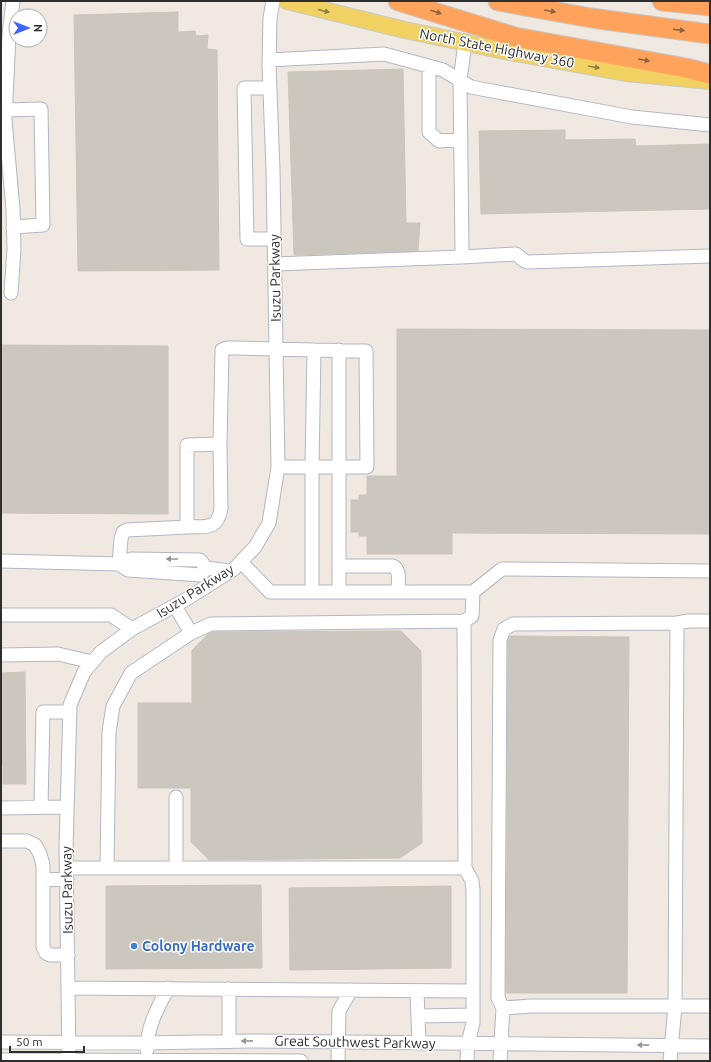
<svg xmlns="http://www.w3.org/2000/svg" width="711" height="1062" font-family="Ubuntu,sans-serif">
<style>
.building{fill:#cbc7bf;stroke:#cbc5ba}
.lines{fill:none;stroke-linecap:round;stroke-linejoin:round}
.minor-casing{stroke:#b4b7c1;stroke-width:15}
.major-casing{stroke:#c9c9c9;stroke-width:18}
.highway-casing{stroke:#c9c9c9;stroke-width:21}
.minor{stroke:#fff;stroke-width:13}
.major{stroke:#f2d163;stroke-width:16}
.highway{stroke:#ffa35c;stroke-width:19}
.oneway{fill:#908048}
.oneway2{fill:#8c6343}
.oneway3{fill:#969696}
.shop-dot{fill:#3f7fe0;stroke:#fff;stroke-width:1.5}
.labels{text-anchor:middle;stroke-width:3;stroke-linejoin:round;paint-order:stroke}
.street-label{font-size:14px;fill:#2e2e2e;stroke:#fff}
.shop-label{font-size:14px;font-weight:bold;fill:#366cbe;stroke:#fff;text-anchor:start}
</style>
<rect width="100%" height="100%" fill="#efe9e1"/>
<!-- building -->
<path class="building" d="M 178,12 L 178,32 L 195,31 L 196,36 L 208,35 L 207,49 L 217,50 L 219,270 L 78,271 L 74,15 Z
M 403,69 L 406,223 L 420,223 L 418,251 L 294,255 L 288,72 Z
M 565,130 L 565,140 L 635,139 L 636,146 L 710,144 L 710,209 L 481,214 L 479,131 Z
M 397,329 L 710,330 L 710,534 L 452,533 L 452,554 L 367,554 L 367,536 L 359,536 L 359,532 L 351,532 L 351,500 L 359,500 L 359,495 L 367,495 L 367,476 L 397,476 Z
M 1,345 L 168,346 L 168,514 L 1,513 Z
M 401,631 L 421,651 L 422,843 L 400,858 L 209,860 L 191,842 L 191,788 L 138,788 L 138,703 L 192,703 L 192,650 L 208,634 L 213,632 Z
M 510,636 L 629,637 L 627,993 L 506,993 L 508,641 Z
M 25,672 L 26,784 L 3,784 L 3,765 L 1,765 L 1,673 Z
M 261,885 L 262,968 L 106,969 L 106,886 Z
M 451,886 L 451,968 L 290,970 L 289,888 Z"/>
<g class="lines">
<defs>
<path id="minor" d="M 269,60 L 384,54 L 443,70 L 471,87 L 632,117 L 710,125
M 429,66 L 429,132 L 439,141 L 461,139
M 270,88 L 244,88 L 247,239 L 274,239
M 6,110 L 41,109 L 43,225 L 13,227
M 461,257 L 516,254 L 523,260 L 527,262 L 710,256
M 275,264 L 461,257 L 462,252 L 460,80 L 465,43
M 11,293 L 14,249 L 13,209 L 5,120 L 9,35 L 13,1
M 339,350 L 339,592
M 220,444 L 222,350 L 227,348 L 237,348 L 314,350 L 312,467 L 312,592 L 270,592 L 241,562
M 278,467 L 367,467 L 366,351 L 314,350
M 1,561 L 119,564 L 121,539 L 123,532 L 127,530 L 187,527 L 187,445 L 220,444 L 221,509 C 217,531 205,526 187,527
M 339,566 L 393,566 C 401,570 398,583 398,592
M 206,568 L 201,575 L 128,570 L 119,564 L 131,559 L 200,560 L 206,568 L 230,571
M 312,592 L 473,592 L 502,569 L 710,571
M 1,615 L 111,615 L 132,629
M 464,621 L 472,616 L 473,592
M 191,633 L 211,624 L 464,621 L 465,868
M 1,655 L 58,654 L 92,662
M 176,797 L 176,868
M 41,807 L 43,712 L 70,712
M 1,808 L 67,807
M 1,841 L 27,841 L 35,845 L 40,854 L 43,865 L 43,947 L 46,953 L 50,955 L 68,955
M 67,868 L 465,868 L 472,881 L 473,890 L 473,1023 L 468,1043 L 467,1061
M 107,868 L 109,732 L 113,706 L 131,673 L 191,633 L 175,606
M 43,880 L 67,879
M 68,988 L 473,991
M 229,989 L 229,1041
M 417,991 L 419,1043
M 503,1008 L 531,1006 L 710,1006
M 418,1016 L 473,1015
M 1,1042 L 147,1043 L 251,1041 L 710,1046
M 147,1050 C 147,1027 157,1009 168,988
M 1,1060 L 301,1061
M 69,1061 L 66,849 L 70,705 L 84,672 L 101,652 L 132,629 L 185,600 L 234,569 L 255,547 L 269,523 L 278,467 L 273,170 L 269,65 L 270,18 L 273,1
M 338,1061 L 339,1011 L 351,990
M 500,1061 L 503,1008 L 498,998 L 500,640 L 504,629 L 513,624 L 677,623
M 670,1061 L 675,1006 L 677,623 L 688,621 L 710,621"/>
<path id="major" d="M 287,1 L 405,30 L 515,53 L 626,73 L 710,81"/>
<path id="highway" d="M 398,1 L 515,37 L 686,68 L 710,74
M 498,1 L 591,18 L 710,34
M 662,1 L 710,6"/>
</defs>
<!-- minor casing -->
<use href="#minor" class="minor-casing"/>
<!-- major casing -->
<use href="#major" class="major-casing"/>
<!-- highway casing -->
<use href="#highway" class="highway-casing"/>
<!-- minor -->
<use href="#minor" class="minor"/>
<!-- major -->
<use href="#major" class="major"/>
<!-- highway -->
<use href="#highway" class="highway"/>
</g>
<!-- one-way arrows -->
<defs><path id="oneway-solid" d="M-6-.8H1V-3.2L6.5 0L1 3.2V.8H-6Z"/></defs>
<g class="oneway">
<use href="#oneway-solid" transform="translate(324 11) rotate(14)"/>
<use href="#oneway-solid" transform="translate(594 67) rotate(10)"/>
</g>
<g class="oneway2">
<use href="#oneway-solid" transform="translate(550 11) rotate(10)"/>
<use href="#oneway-solid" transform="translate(436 12) rotate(17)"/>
<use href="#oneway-solid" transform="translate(679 30) rotate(7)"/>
<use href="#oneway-solid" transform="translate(644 60) rotate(10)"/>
</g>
<g class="oneway3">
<use href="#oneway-solid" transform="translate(172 559) rotate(-180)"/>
<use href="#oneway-solid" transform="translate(247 1041) rotate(179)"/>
<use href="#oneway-solid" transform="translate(643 1045) rotate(-179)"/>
</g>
<!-- markers -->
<circle class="shop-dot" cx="134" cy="946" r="4"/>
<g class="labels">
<!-- street labels -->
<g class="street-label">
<text transform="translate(497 48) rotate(11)" y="5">North State Highway 360</text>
<text transform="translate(275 278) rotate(-91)" y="5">Isuzu Parkway</text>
<text transform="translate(195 591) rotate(-32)" y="5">Isuzu Parkway</text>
<text transform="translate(67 890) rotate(-91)" y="5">Isuzu Parkway</text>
<text transform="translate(355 1042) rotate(1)" y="5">Great Southwest Parkway</text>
</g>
<!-- shop labels -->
<g class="shop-label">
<text x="142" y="951">Colony Hardware</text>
</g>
</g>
<!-- border -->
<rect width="711" height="1062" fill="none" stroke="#2e2e2e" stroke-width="4"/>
<!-- north arrow -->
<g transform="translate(28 28) rotate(90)"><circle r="19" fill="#ffffff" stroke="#ababab"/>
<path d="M0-3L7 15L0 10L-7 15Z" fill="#4264fb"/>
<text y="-6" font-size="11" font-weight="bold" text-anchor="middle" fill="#2e2e2e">N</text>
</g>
<!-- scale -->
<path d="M10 1046v6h74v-6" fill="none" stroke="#2e2e2e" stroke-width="2"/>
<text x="16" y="1046" font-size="12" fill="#2e2e2e" stroke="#ffffff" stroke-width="3" paint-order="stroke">50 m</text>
</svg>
